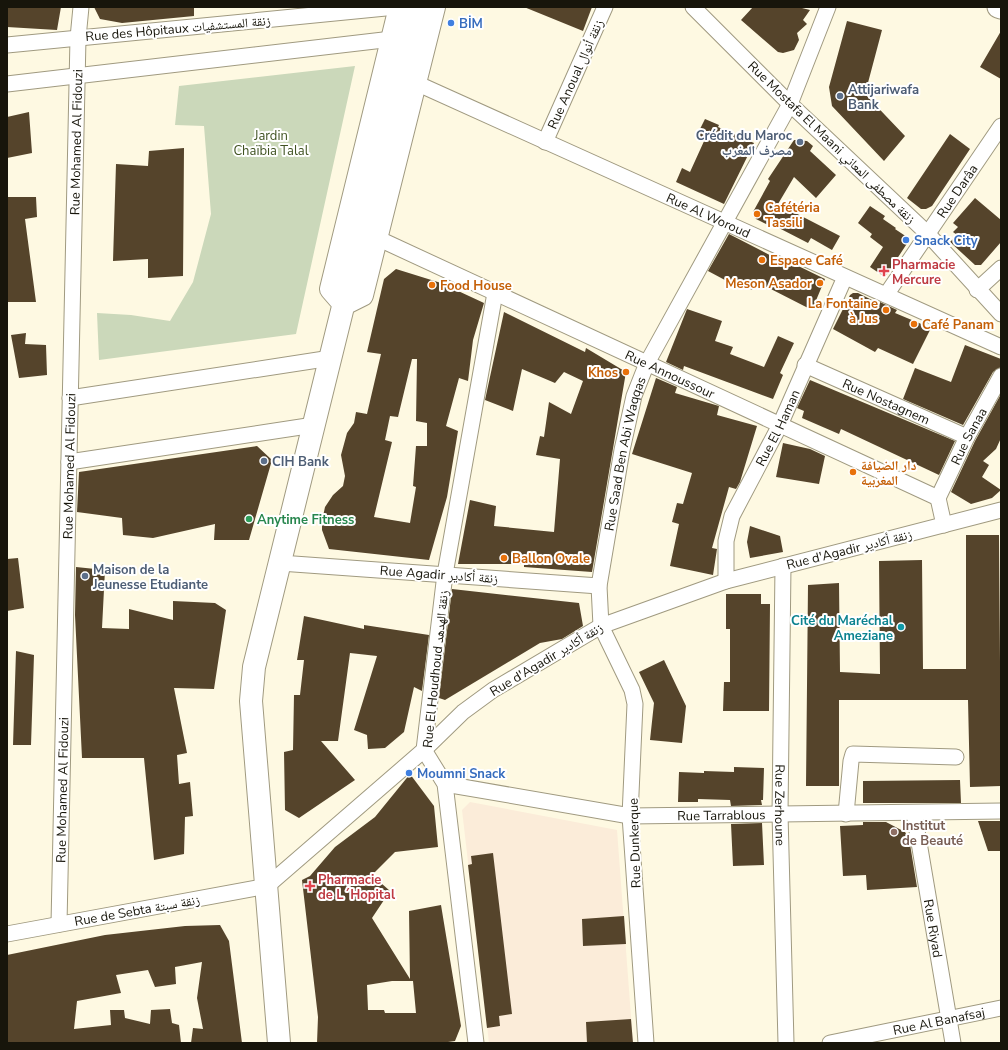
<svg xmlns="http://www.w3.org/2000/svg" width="1008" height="1050" font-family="'Nunito Sans','Noto Naskh Arabic',sans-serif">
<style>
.education{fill:#fbecd9}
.green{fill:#cbd8ba}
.building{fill:#55442b;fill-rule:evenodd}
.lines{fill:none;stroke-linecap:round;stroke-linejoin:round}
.street-casing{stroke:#a09a80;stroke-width:17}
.secondary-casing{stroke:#a09a80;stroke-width:23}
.primary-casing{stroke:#a09a80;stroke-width:24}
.street{stroke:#fff;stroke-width:15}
.secondary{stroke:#fff;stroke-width:21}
.primary{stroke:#fff;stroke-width:22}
.shop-dot{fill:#3f7fe0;stroke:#fff;stroke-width:1.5}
.service-dot{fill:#5c6f8a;stroke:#fff;stroke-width:1.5}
.food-dot{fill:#e8710a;stroke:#fff;stroke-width:1.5}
.health-dot{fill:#e0444e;stroke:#fff;stroke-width:1.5}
.leisure-dot{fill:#2e9e5b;stroke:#fff;stroke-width:1.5}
.culture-dot{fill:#0f9aa8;stroke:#fff;stroke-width:1.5}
.education-dot{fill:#8d6e63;stroke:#fff;stroke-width:1.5}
.labels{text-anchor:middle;stroke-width:4;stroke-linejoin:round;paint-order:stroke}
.shop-label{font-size:13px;font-weight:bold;fill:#366cbe;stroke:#fff;text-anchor:start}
.street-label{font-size:13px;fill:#17150b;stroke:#fff}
.service-label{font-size:13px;font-weight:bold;fill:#4e5e75;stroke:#fff;text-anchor:start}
.park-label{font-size:13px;fill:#415323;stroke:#fff}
.food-label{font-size:13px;font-weight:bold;fill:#c56008;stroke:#fff;text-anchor:start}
.health-label{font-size:13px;font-weight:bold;fill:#be3a42;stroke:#fff;text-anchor:start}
.leisure-label{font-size:13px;font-weight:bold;fill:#27864d;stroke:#fff;text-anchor:start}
.culture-label{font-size:13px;font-weight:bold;fill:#0d838f;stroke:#fff;text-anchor:end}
.education-label{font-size:13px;font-weight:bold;fill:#785e54;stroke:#fff;text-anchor:start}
</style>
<rect width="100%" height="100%" fill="#fef9e2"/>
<!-- education -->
<path class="education" d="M 470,802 L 617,830 L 633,1043 L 489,1043 L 462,810 Z"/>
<!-- green -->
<path class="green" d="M 355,66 L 296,334 L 99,360 L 97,313 L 131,315 L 170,321 L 193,282 L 211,214 L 204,126 L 175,125 L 179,86 Z"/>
<!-- building -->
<path class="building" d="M 7,7 L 61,7 L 57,30 L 7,27 Z
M 94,7 L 194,7 L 194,16 L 122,23 L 100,19 Z
M 524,7 L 592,7 L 583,31 Z
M 753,7 L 798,7 L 810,10 L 803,20 L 807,24 L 797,33 L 799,40 L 794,50 L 783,53 L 778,52 L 741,20 Z
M 847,21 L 882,30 L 865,94 L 905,136 L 884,161 L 832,106 L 829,87 Z
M 1001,31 L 1001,79 L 980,67 Z
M 29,112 L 32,153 L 7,158 L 7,117 Z
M 705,119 L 719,125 L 718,127 L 754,143 L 724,204 L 676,182 L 682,168 L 690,172 L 705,139 L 697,135 Z
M 950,134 L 970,149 L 932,206 L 926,209 L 921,209 L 907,198 Z
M 794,140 L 807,141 L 813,146 L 810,151 L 836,175 L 816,198 L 794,177 L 778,204 L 840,236 L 832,250 L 811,238 L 808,243 L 775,226 L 774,228 L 756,219 L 753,212 L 770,181 L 768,179 Z
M 184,148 L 183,276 L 148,278 L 148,259 L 113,261 L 116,164 L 148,166 L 149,151 Z
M 7,197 L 36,197 L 37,217 L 25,219 L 36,302 L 7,302 Z
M 975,198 L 1001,220 L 1001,242 L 981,265 L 975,265 L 950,242 L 957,235 L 953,232 L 958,227 L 953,223 Z
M 870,206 L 885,216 L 883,219 L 896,228 L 895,229 L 910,239 L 885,277 L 870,267 L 883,247 L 870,237 L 872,234 L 858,223 Z
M 729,234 L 787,264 L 788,261 L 825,279 L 812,310 L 757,282 L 752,290 L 740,283 L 738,287 L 708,271 Z
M 396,269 L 441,283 L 484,303 L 473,340 L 468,381 L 459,378 L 446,426 L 458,431 L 447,497 L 429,560 L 329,549 L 322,530 L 322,521 L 325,507 L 333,495 L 343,486 L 345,476 L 341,455 L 347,433 L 354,423 L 356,412 L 367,414 L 381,354 L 367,352 L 384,279 ZM 412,359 L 417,359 L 416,421 L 427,423 L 427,446 L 416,446 L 413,486 L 416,487 L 410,523 L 374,517 L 392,442 L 385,440 L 390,416 L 398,417 Z
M 853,293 L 858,293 L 880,304 L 880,302 L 897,310 L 895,313 L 931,328 L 913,364 L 878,348 L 875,352 L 833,329 L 850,295 Z
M 687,309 L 722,321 L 715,341 L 733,347 L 730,354 L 764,367 L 778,336 L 794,343 L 780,373 L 783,375 L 773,399 L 684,366 L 683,370 L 666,362 Z
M 504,312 L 585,352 L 586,348 L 626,372 L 592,572 L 524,567 L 524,564 L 458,564 L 470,500 L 496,506 L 494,526 L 554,532 L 560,459 L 536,455 L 540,436 L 544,437 L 549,402 L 571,414 L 583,381 L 564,372 L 555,383 L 522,369 L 513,411 L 485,400 Z
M 26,333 L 25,344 L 46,345 L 47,375 L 19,378 L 11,335 Z
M 965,345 L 1001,359 L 1001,367 L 993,372 L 963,425 L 903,399 L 915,368 L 951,382 Z
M 656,378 L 677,387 L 675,393 L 719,406 L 717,415 L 757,426 L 740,482 L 736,489 L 729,487 L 712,548 L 717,549 L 713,575 L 670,566 L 679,524 L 672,522 L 677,503 L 683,504 L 692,473 L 632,454 Z
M 810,380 L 955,441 L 939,475 L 841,429 L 839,434 L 802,418 L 804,411 L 797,408 Z
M 1001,394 L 1001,438 L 996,449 L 983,461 L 989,465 L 982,477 L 1001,490 L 992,498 L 971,504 L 951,492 L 975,441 Z
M 783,443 L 810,449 L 825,456 L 819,484 L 776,477 Z
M 257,446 L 272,460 L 249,540 L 214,540 L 215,524 L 153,538 L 123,535 L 122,518 L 77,512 L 79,472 Z
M 750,526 L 780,536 L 783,552 L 750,558 L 747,542 Z
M 966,535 L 999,535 L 1001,786 L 970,787 L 968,700 L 839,700 L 839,786 L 806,786 L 808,585 L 839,583 L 840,672 L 880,674 L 879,561 L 922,560 L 923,669 L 966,669 Z
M 18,558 L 24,608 L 7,611 L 7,559 Z
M 76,567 L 105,570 L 102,628 L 129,629 L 129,609 L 173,620 L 173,601 L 215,603 L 226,610 L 214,689 L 174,688 L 187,753 L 177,755 L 179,784 L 190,782 L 193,816 L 185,817 L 184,854 L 154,860 L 144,758 L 82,758 L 75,615 Z
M 452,589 L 579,603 L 583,626 L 562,639 L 540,643 L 445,700 L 439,698 Z
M 726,594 L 761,594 L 761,604 L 770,604 L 769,711 L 723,711 L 724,682 L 730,682 L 730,629 L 726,629 Z
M 304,616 L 364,629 L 364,625 L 429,635 L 422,691 L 414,687 L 404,732 L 385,748 L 368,749 L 367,735 L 354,730 L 377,656 L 350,653 L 338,741 L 321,741 L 355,780 L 299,818 L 285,810 L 284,752 L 293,750 L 294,695 L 300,695 L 304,660 L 297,660 Z
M 16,651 L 34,655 L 31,745 L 13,745 Z
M 664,660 L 686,706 L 682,743 L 650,740 L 654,703 L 639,672 Z
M 734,767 L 764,768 L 763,800 L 761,800 L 762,805 L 731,806 L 730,800 L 698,799 L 698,802 L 678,802 L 679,772 L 704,773 L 704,771 L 734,772 Z
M 410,774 L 434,806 L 438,847 L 395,852 L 372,875 L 390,891 L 372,918 L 410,979 L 409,911 L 441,905 L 461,1026 L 455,1041 L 441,1043 L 317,1043 L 318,1017 L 302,880 L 310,876 L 335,847 L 375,817 ZM 392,981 L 413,981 L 416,1013 L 385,1013 L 384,1010 L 368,1010 L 367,985 Z
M 960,780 L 961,803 L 863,803 L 863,781 Z
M 978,821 L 1001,821 L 1001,851 L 988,851 Z
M 863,822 L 886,822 L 905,832 L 909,838 L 917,887 L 867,890 L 866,875 L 843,876 L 840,826 L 863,825 Z
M 762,823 L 764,865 L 733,866 L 731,824 Z
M 493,853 L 512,1014 L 499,1016 L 500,1026 L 487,1028 L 468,865 L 472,864 L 471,856 Z
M 624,916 L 626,944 L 583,946 L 582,919 Z
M 220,925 L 229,941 L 242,1043 L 191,1043 L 193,1028 L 203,1029 L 197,998 L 202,962 L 175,967 L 176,984 L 155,987 L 148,970 L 116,975 L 121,993 L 77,1001 L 74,1029 L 111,1025 L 110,1010 L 124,1010 L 125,1018 L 150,1024 L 151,1010 L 170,1009 L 172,1023 L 179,1025 L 181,1043 L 7,1043 L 7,955 L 105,935 L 185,926 Z
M 631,1019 L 633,1043 L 587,1043 L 586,1022 Z"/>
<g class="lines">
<defs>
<g id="street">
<path d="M 693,7 L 790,104 L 927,233 L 1001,314"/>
<path d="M 7,45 L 396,7"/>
<path id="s1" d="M 416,83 L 1001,347"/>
<path d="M 7,84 L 392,39"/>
<path d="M 545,142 L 605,7"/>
<path id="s2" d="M 377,238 L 938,498"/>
<path d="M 977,290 L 1001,268"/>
<path id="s3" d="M 886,295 L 1001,126"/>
<path id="s4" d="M 805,365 L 967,437"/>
<path d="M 70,398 L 331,358"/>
<path d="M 69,462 L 314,425"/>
<path id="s5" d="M 938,498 L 967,437 L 1001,376"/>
<path d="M 938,498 L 944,525"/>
<path d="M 280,563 L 599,586"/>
<path id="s6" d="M 783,566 L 780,814 L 786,1043"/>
<path id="s7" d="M 726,581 L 726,541 L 732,516 L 780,425 L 845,277"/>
<path id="s8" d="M 445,784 L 630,816 L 1001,811"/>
<path id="s9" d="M 914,813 L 953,1043"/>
<path d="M 846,814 L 851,761 L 853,754 L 956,757"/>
<path id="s10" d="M 59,924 L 78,38 L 81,7"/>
<path d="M 7,934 L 267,886 L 424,750 L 463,712 L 493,690 L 601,626 L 726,581 L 1001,510"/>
<path d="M 476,1043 L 445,784 L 424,750 L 445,574 L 495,293"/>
<path id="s11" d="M 646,1043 L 630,816 L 635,704 L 632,690 L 601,626 L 599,586 L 622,450 L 634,396 L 647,363 L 790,104 L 828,7"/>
<path id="s12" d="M 830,1043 L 1001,1008"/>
</g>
<path id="secondary" d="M 998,7 L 1001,8"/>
<path id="primary" d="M 344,304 L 362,295 L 434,7
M 344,304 L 331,289 L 400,7
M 279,1043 L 251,701 L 254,667 L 417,7"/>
</defs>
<!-- street casing -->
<use href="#street" class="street-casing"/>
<!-- secondary casing -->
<use href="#secondary" class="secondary-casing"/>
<!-- primary casing -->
<use href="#primary" class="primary-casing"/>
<!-- street -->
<use href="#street" class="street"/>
<!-- secondary -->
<use href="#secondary" class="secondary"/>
<!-- primary -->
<use href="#primary" class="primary"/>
</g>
<!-- markers -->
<g class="shop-dot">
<circle cx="451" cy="23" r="4"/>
<circle cx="906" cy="240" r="4"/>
<circle cx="409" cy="773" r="4"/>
</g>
<g class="service-dot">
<circle cx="840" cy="96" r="4"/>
<circle cx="800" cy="142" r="4"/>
<circle cx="264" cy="461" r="4"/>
<circle cx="85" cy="576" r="4"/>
</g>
<g class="food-dot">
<circle cx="757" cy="214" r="4"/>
<circle cx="762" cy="260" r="4"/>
<circle cx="820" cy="283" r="4"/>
<circle cx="432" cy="285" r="4"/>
<circle cx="886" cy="310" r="4"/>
<circle cx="914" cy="324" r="4"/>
<circle cx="626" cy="372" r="4"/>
<circle cx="853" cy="472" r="4"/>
<circle cx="504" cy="558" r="4"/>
</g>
<g class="health-dot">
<path d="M882 265h4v4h4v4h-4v4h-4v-4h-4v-4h4z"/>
<path d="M308 880h4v4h4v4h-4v4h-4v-4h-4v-4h4z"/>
</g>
<circle class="leisure-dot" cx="249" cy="519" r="4"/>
<circle class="culture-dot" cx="901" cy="627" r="4"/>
<circle class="education-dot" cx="894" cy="832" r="4"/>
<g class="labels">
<!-- shop labels -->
<g class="shop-label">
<text x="459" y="28">BİM</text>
<text x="914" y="245">Snack City</text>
<text x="417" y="778">Moumni Snack</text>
</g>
<!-- street labels -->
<g class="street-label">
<text transform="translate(178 28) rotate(-5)" y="5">Rue des Hôpitaux زنقة المستشفيات</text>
<text transform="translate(575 74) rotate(-66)" y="5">Rue Anoual زنقة أنوال</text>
<text dy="5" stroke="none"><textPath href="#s10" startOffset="782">Rue Mohamed Al Fidouzi</textPath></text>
<text transform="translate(832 142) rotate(44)" y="5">Rue Mostafa El Maani زنقة مصطفى المعاني</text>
<text dy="5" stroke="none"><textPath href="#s3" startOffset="126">Rue Darâa</textPath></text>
<text dy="5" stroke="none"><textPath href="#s1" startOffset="321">Rue Al Woroud</textPath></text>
<text dy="5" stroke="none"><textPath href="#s2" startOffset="323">Rue Annoussour</textPath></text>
<text dy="5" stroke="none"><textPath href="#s4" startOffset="89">Rue Nostagnem</textPath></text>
<text dy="5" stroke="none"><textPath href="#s7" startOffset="165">Rue El Haman</textPath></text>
<text dy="5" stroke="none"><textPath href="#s5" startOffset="69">Rue Sanaa</textPath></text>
<text dy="5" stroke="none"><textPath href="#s11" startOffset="600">Rue Saad Ben Abi Waqqas</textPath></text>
<text dy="5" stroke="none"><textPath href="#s10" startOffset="458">Rue Mohamed Al Fidouzi</textPath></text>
<text transform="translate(849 549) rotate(-14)" y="5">Rue d'Agadir زنقة أكادير</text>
<text transform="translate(439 574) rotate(4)" y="5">Rue Agadir زنقة أكادير</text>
<text transform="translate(546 659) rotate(-31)" y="5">Rue d'Agadir زنقة أكادير</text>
<text transform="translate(435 669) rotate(-84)" y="5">Rue El Houdhoud زنقة الهدهد</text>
<text dy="5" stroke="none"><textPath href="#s10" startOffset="134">Rue Mohamed Al Fidouzi</textPath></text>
<text dy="5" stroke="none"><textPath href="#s6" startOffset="239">Rue Zerhoune</textPath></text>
<text dy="5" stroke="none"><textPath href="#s8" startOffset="279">Rue Tarrablous</textPath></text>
<text transform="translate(634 843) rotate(-92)" y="5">Rue Dunkerque</text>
<text transform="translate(137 910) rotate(-10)" y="5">Rue de Sebta زنقة سبتة</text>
<text dy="5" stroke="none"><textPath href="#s9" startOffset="117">Rue Riyad</textPath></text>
<text dy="5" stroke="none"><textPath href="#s12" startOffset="111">Rue Al Banafsaj</textPath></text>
</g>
<!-- service labels -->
<g class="service-label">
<text x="848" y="94">Attijariwafa<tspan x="848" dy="15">Bank</tspan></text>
<text x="792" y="140" text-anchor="end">Crédit du Maroc<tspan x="792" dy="15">مصرف المغرب</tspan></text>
<text x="272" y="466">CIH Bank</text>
<text x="93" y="574">Maison de la<tspan x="93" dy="15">Jeunesse Etudiante</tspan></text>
</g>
<!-- park labels -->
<g class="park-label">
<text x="271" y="140">Jardin<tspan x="271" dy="15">Chaïbia Talal</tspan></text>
</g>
<!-- food labels -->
<g class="food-label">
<text x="765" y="212">Cafétéria<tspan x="765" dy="15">Tassili</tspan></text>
<text x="770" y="265">Espace Café</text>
<text x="812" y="288" text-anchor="end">Meson Asador</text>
<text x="440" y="290">Food House</text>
<text x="878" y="308" text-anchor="end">La Fontaine<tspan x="878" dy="15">à Jus</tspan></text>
<text x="922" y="329">Café Panam</text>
<text x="618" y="377" text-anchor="end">Khos</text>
<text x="861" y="470">دار الضيافة<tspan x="861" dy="15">المغربية</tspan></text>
<text x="512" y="563">Ballon Ovale</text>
</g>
<!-- health labels -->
<g class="health-label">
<text x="892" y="269">Pharmacie<tspan x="892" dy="15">Mercure</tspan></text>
<text x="318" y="884">Pharmacie<tspan x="318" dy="15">de L´Hopital</tspan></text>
</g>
<!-- leisure labels -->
<g class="leisure-label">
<text x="257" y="524">Anytime Fitness</text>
</g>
<!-- culture labels -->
<g class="culture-label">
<text x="893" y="625">Cité du Maréchal<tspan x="893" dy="15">Ameziane</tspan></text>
</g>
<!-- education labels -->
<g class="education-label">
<text x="902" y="830">Institut<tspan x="902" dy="15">de Beauté</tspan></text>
</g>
</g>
<!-- border -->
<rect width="1008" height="1050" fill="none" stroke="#17150b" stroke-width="16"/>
</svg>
